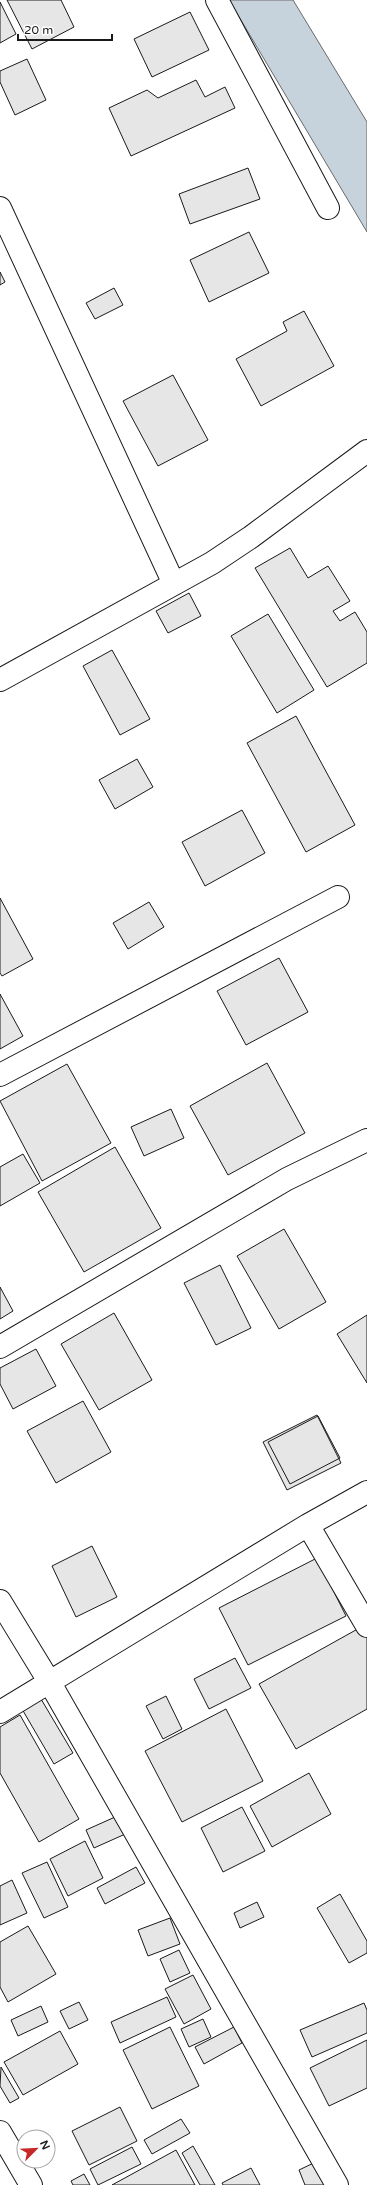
<svg xmlns="http://www.w3.org/2000/svg" width="367" height="2185" font-family="'Varela Round',sans-serif">
<style>
.water{fill:#c6d2dc;stroke:#6a6a6a}
.building{fill:#e6e6e6;stroke:#1a1a1a}
.lines{fill:none;stroke-linecap:round;stroke-linejoin:round}
.minor-casing{stroke:#1a1a1a;stroke-width:24}
.tertiary-casing{stroke:#1a1a1a;stroke-width:24}
.minor{stroke:#fff;stroke-width:22}
.tertiary{stroke:#fff;stroke-width:22}
</style>
<rect width="100%" height="100%" fill="#fff"/>
<!-- water -->
<path class="water" d="M 229,0 L 293,0 L 367,122 L 367,232 Z"/>
<!-- building -->
<path class="building" d="M 7,0 L 61,0 L 74,27 L 32,49 Z
M 0,2 L 16,34 L 0,43 Z
M 190,12 L 209,50 L 152,77 L 134,39 Z
M 27,59 L 46,100 L 15,115 L 0,82 L 0,71 Z
M 196,80 L 205,97 L 225,87 L 235,108 L 131,156 L 109,108 L 147,90 L 158,98 Z
M 248,168 L 260,199 L 190,224 L 179,194 Z
M 249,232 L 269,273 L 209,302 L 190,260 Z
M 0,272 L 5,282 L 0,285 Z
M 114,288 L 123,305 L 95,319 L 86,303 Z
M 304,311 L 334,366 L 261,406 L 236,359 L 287,331 L 283,322 Z
M 173,375 L 208,440 L 158,466 L 123,401 Z
M 290,548 L 308,578 L 328,566 L 350,601 L 333,611 L 340,621 L 355,612 L 367,632 L 367,663 L 327,687 L 255,568 Z
M 189,593 L 201,616 L 168,633 L 156,611 Z
M 268,614 L 314,690 L 277,713 L 231,636 Z
M 112,650 L 150,719 L 120,735 L 83,666 Z
M 296,716 L 355,825 L 306,852 L 247,743 Z
M 137,759 L 153,787 L 115,809 L 99,780 Z
M 242,810 L 265,853 L 205,886 L 182,842 Z
M 0,898 L 33,959 L 2,976 L 0,973 Z
M 149,902 L 164,927 L 128,949 L 113,923 Z
M 279,958 L 308,1012 L 246,1045 L 217,991 Z
M 0,994 L 23,1036 L 0,1049 Z
M 267,1063 L 305,1133 L 228,1175 L 190,1106 Z
M 67,1064 L 111,1143 L 42,1181 L 0,1101 Z
M 171,1109 L 184,1138 L 144,1156 L 131,1127 Z
M 115,1147 L 161,1228 L 84,1272 L 38,1192 Z
M 23,1154 L 40,1183 L 0,1206 L 0,1167 Z
M 284,1229 L 326,1302 L 279,1329 L 237,1256 Z
M 220,1265 L 251,1328 L 216,1345 L 184,1283 Z
M 0,1287 L 13,1311 L 0,1319 Z
M 114,1313 L 152,1380 L 99,1410 L 61,1344 Z
M 367,1315 L 367,1383 L 337,1334 Z
M 36,1349 L 56,1386 L 13,1409 L 0,1384 L 0,1368 Z
M 83,1401 L 111,1452 L 56,1483 L 27,1431 Z
M 317,1415 L 341,1463 L 287,1490 L 263,1442 Z
M 318,1416 L 340,1458 L 290,1484 L 268,1442 Z
M 92,1546 L 117,1597 L 76,1617 L 52,1566 Z
M 317,1558 L 346,1616 L 248,1665 L 219,1608 Z
M 363,1626 L 367,1633 L 367,1709 L 296,1749 L 259,1684 Z
M 235,1658 L 251,1688 L 209,1709 L 194,1679 Z
M 166,1696 L 182,1729 L 163,1739 L 146,1706 Z
M 41,1699 L 73,1753 L 54,1764 L 22,1709 Z
M 226,1709 L 263,1781 L 182,1822 L 145,1751 Z
M 20,1715 L 79,1819 L 39,1842 L 0,1773 L 0,1727 Z
M 309,1773 L 331,1814 L 272,1847 L 250,1806 Z
M 242,1807 L 265,1851 L 223,1872 L 201,1828 Z
M 124,1813 L 132,1831 L 94,1848 L 86,1830 Z
M 85,1841 L 103,1878 L 68,1896 L 50,1859 Z
M 47,1862 L 68,1907 L 44,1918 L 22,1873 Z
M 136,1867 L 145,1883 L 105,1904 L 97,1888 Z
M 12,1880 L 27,1913 L 0,1925 L 0,1886 Z
M 340,1894 L 367,1941 L 367,1953 L 349,1963 L 317,1908 Z
M 257,1902 L 264,1917 L 240,1928 L 234,1913 Z
M 170,1918 L 180,1944 L 148,1956 L 138,1930 Z
M 28,1926 L 56,1974 L 8,2002 L 0,1987 L 0,1942 Z
M 179,1950 L 190,1973 L 170,1982 L 160,1959 Z
M 193,1975 L 211,2009 L 184,2024 L 165,1989 Z
M 167,1997 L 176,2017 L 120,2043 L 111,2022 Z
M 79,2002 L 88,2020 L 69,2029 L 60,2011 Z
M 364,2003 L 367,2010 L 367,2033 L 312,2057 L 300,2030 Z
M 41,2006 L 48,2022 L 18,2036 L 11,2020 Z
M 203,2019 L 211,2037 L 189,2047 L 181,2029 Z
M 170,2027 L 199,2086 L 152,2109 L 123,2050 Z
M 234,2027 L 242,2043 L 204,2064 L 195,2047 Z
M 60,2031 L 78,2064 L 23,2095 L 4,2062 Z
M 367,2040 L 367,2088 L 329,2106 L 310,2068 Z
M 1,2067 L 19,2098 L 10,2103 L 0,2086 Z
M 120,2107 L 137,2141 L 89,2165 L 72,2131 Z
M 181,2119 L 190,2133 L 152,2154 L 144,2140 Z
M 193,2146 L 215,2185 L 200,2185 L 182,2153 Z
M 132,2147 L 141,2164 L 98,2185 L 90,2169 Z
M 48,2148 L 52,2157 L 48,2160 Z
M 176,2150 L 195,2185 L 112,2185 Z
M 324,2158 L 336,2185 L 305,2185 L 299,2170 Z
M 251,2168 L 260,2185 L 223,2185 L 222,2183 Z
M 84,2174 L 90,2185 L 73,2185 L 71,2181 Z"/>
<g class="lines">
<defs>
<path id="minor" d="M 217,0 L 328,208
M 0,1075 L 338,897
M 0,1347 L 287,1179 L 367,1140
M 308,1525 L 367,1626
M 0,1601 L 50,1683 L 337,2185
M 0,1712 L 308,1525 L 367,1492
M 0,2132 L 31,2185"/>
<path id="tertiary" d="M 0,208 L 174,584
M 0,680 L 212,563 L 251,537 L 367,451"/>
</defs>
<!-- minor casing -->
<use href="#minor" class="minor-casing"/>
<!-- tertiary casing -->
<use href="#tertiary" class="tertiary-casing"/>
<!-- minor -->
<use href="#minor" class="minor"/>
<!-- tertiary -->
<use href="#tertiary" class="tertiary"/>
</g>
<!-- north arrow -->
<g transform="translate(36 2149) rotate(66)"><circle r="19" fill="#ffffff" stroke="#a3a3a3"/>
<path d="M0-3L7 15L0 10L-7 15Z" fill="#c62828"/>
<text y="-6" font-size="11" font-weight="bold" text-anchor="middle" fill="#1a1a1a">N</text>
</g>
<!-- scale -->
<path d="M18 34v6h94v-6" fill="none" stroke="#1a1a1a" stroke-width="2"/>
<text x="24" y="34" font-size="12" fill="#1a1a1a" stroke="#ffffff" stroke-width="3" paint-order="stroke">20 m</text>
</svg>
